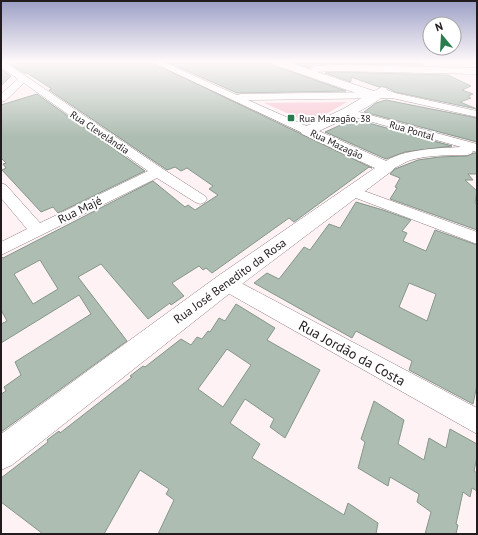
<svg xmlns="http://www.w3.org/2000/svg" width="478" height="535" font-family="'PT Sans',sans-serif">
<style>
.green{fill:#f8cbd6}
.building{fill:#adbdb2;stroke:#86968b;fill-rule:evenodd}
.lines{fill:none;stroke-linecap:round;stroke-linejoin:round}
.minor-casing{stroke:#917e83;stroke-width:1}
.tertiary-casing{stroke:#917e83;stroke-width:1}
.minor{fill:#fff;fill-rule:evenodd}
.tertiary{fill:#fff;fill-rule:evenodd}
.poi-dot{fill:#297c4e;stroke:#fff;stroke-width:1.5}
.labels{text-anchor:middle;stroke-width:4;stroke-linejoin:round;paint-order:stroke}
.far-poi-label{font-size:10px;fill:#231c1e;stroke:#fff;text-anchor:start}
.far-street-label{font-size:10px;fill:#231c1e;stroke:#fff}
.street-label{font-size:12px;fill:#231c1e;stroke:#fff}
.near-street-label{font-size:14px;fill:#231c1e;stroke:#fff}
</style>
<rect width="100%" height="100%" fill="#fef2f5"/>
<!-- green -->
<path class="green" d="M 347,102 L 310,123 L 264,103 Z"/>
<!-- building -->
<path class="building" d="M 12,62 L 151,62 L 372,168 L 369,167 L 294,222 L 289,218 L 212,273 L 206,268 L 203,270 L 199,266 L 172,283 L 184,296 L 171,305 L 170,303 L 148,319 L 101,264 L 78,277 L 127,341 L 1,432 L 1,394 L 6,391 L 4,387 L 21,375 L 15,362 L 91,314 L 79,295 L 1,343 L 1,324 L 7,321 L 1,310 L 1,256 L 3,258 L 153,181 L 185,207 L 188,205 L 195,210 L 218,195 L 209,189 L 213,186 L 187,168 L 181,171 L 175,167 L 167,170 L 164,168 L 49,90 L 52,89 L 27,73 L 24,73 L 9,63 ZM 40,260 L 58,289 L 33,304 L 14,274 Z
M 167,62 L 270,62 L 272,65 L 346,91 L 237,93 Z
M 292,62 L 416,62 L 424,65 L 335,64 L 315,64 L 309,68 Z
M 1,69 L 11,76 L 1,86 Z
M 335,72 L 448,75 L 471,86 L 462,90 L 473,94 L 468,96 L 471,98 L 460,102 L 477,109 L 395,92 L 386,87 L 379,87 L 351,77 L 351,82 L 325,73 Z
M 37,94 L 145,171 L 58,213 L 53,207 L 41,212 L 2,170 L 6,168 L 3,164 L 6,163 L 1,158 L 1,105 Z
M 386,100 L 477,118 L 477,142 L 364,112 L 376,103 Z
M 354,119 L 452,146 L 405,152 L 386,159 L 325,132 Z
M 474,153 L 477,153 L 477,174 L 468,174 L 473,180 L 465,180 L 477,191 L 475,203 L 477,204 L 477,230 L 390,199 L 397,188 L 395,187 L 400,178 L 390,174 L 395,169 L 418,160 L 439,157 L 467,156 Z
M 356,202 L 383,210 L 411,220 L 402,231 L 407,233 L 403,241 L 426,251 L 435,230 L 477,245 L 477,385 L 473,404 L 409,370 L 412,361 L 399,354 L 356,331 L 352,338 L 254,283 L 267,273 L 279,279 L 304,247 L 310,250 L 329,224 L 340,228 ZM 409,283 L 436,294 L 427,321 L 399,307 Z
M 236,304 L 275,328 L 267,340 L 320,370 L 285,438 L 270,427 L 274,419 L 245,399 L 230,423 L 260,444 L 252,458 L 344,515 L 348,503 L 378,523 L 376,534 L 158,534 L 174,500 L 166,494 L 169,489 L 140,470 L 104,534 L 43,534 L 1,502 L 1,478 L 48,442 L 47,440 L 59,431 L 60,433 L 132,377 L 130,376 L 143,366 L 145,367 L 181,339 L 191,345 L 197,337 L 202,339 L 208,331 L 210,332 L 219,318 L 225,321 ZM 227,349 L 251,365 L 223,407 L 198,389 Z
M 374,401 L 404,420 L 398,444 L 424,460 L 429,438 L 446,448 L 450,429 L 477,444 L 477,457 L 474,471 L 477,473 L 477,491 L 472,488 L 470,497 L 463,492 L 456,524 L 458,525 L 456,534 L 425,534 L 431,512 L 417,502 L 419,494 L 390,477 L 388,486 L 358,468 L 365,442 L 361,439 Z"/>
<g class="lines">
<defs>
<path id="minor" d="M 1,62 L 5,62 L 163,169 L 205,196 L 207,199 L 205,202 L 200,204 L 195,202 L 157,178 L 1,255 L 1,242 L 27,229 L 1,198 L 1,183 L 6,185 L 40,223 L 148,171 L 24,83 L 5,101 L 1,102 L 1,94 L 18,79 L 1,67 Z
M 152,62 L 163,62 L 237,95 L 241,94 L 378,92 L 378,89 L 382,88 L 395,93 L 477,111 L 477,117 L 392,98 L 248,100 L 311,128 L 313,131 L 311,134 L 307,135 Z
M 335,65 L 477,68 L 477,74 L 335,71 L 315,72 L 310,69 L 315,66 Z
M 348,109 L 477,144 L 477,152 L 473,151 L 471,154 L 467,155 C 449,155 429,155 411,160 C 401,163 393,172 382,170 L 380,167 C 392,149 441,148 461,147 L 344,114 L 343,112 Z
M 353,187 L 477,232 L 477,244 L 348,195 L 346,192 L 348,189 Z
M 226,275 L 477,408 L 477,434 L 219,288 L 217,283 L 219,278 Z"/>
<path id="tertiary" d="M 271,62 L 287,62 L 374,91 L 382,87 L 386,88 L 388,91 C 379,104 334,124 319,131 L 393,164 L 395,167 L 393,170 L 234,290 L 12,465 L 1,470 L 1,434 L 218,276 L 375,168 L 302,134 L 300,131 L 302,128 L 343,109 L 365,96 L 272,64 Z"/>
</defs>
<!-- minor casing -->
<use href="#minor" class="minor-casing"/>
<!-- tertiary casing -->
<use href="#tertiary" class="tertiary-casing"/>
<!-- minor -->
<use href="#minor" class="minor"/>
<!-- tertiary -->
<use href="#tertiary" class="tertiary"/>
</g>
<!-- sky -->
<linearGradient id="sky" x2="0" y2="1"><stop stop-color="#9b9fc6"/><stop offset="0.45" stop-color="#fff9fa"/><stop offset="1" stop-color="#fff9fa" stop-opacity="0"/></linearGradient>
<rect width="478" height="137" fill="url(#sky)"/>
<!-- markers -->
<rect class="poi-dot" x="287" y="114" width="8" height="8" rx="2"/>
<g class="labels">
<!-- far-poi labels -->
<g class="far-poi-label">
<text x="299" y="122">Rua Mazagão, 38</text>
</g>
<!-- far-street labels -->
<g class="far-street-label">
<text transform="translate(412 130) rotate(16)" y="4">Rua Pontal</text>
<text transform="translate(100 132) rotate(34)" y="4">Rua Clevelândia</text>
<text transform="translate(337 144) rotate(25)" y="4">Rua Mazagão</text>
</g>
<!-- street labels -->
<g class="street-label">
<text transform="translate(80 210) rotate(-26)" y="4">Rua Majé</text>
<text transform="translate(230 281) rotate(-36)" y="4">Rua José Benedito da Rosa</text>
</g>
<!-- near-street labels -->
<g class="near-street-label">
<text transform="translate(352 353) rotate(29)" y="5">Rua Jordão da Costa</text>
</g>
</g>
<!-- border -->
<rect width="478" height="535" fill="none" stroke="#231c1e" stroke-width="4"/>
<!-- north arrow -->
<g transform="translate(442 36) rotate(342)"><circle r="19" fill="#ffffff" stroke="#a7a4a5"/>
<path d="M0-3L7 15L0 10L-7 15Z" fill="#297c4e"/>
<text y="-6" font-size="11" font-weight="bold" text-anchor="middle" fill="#231c1e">N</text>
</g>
</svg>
